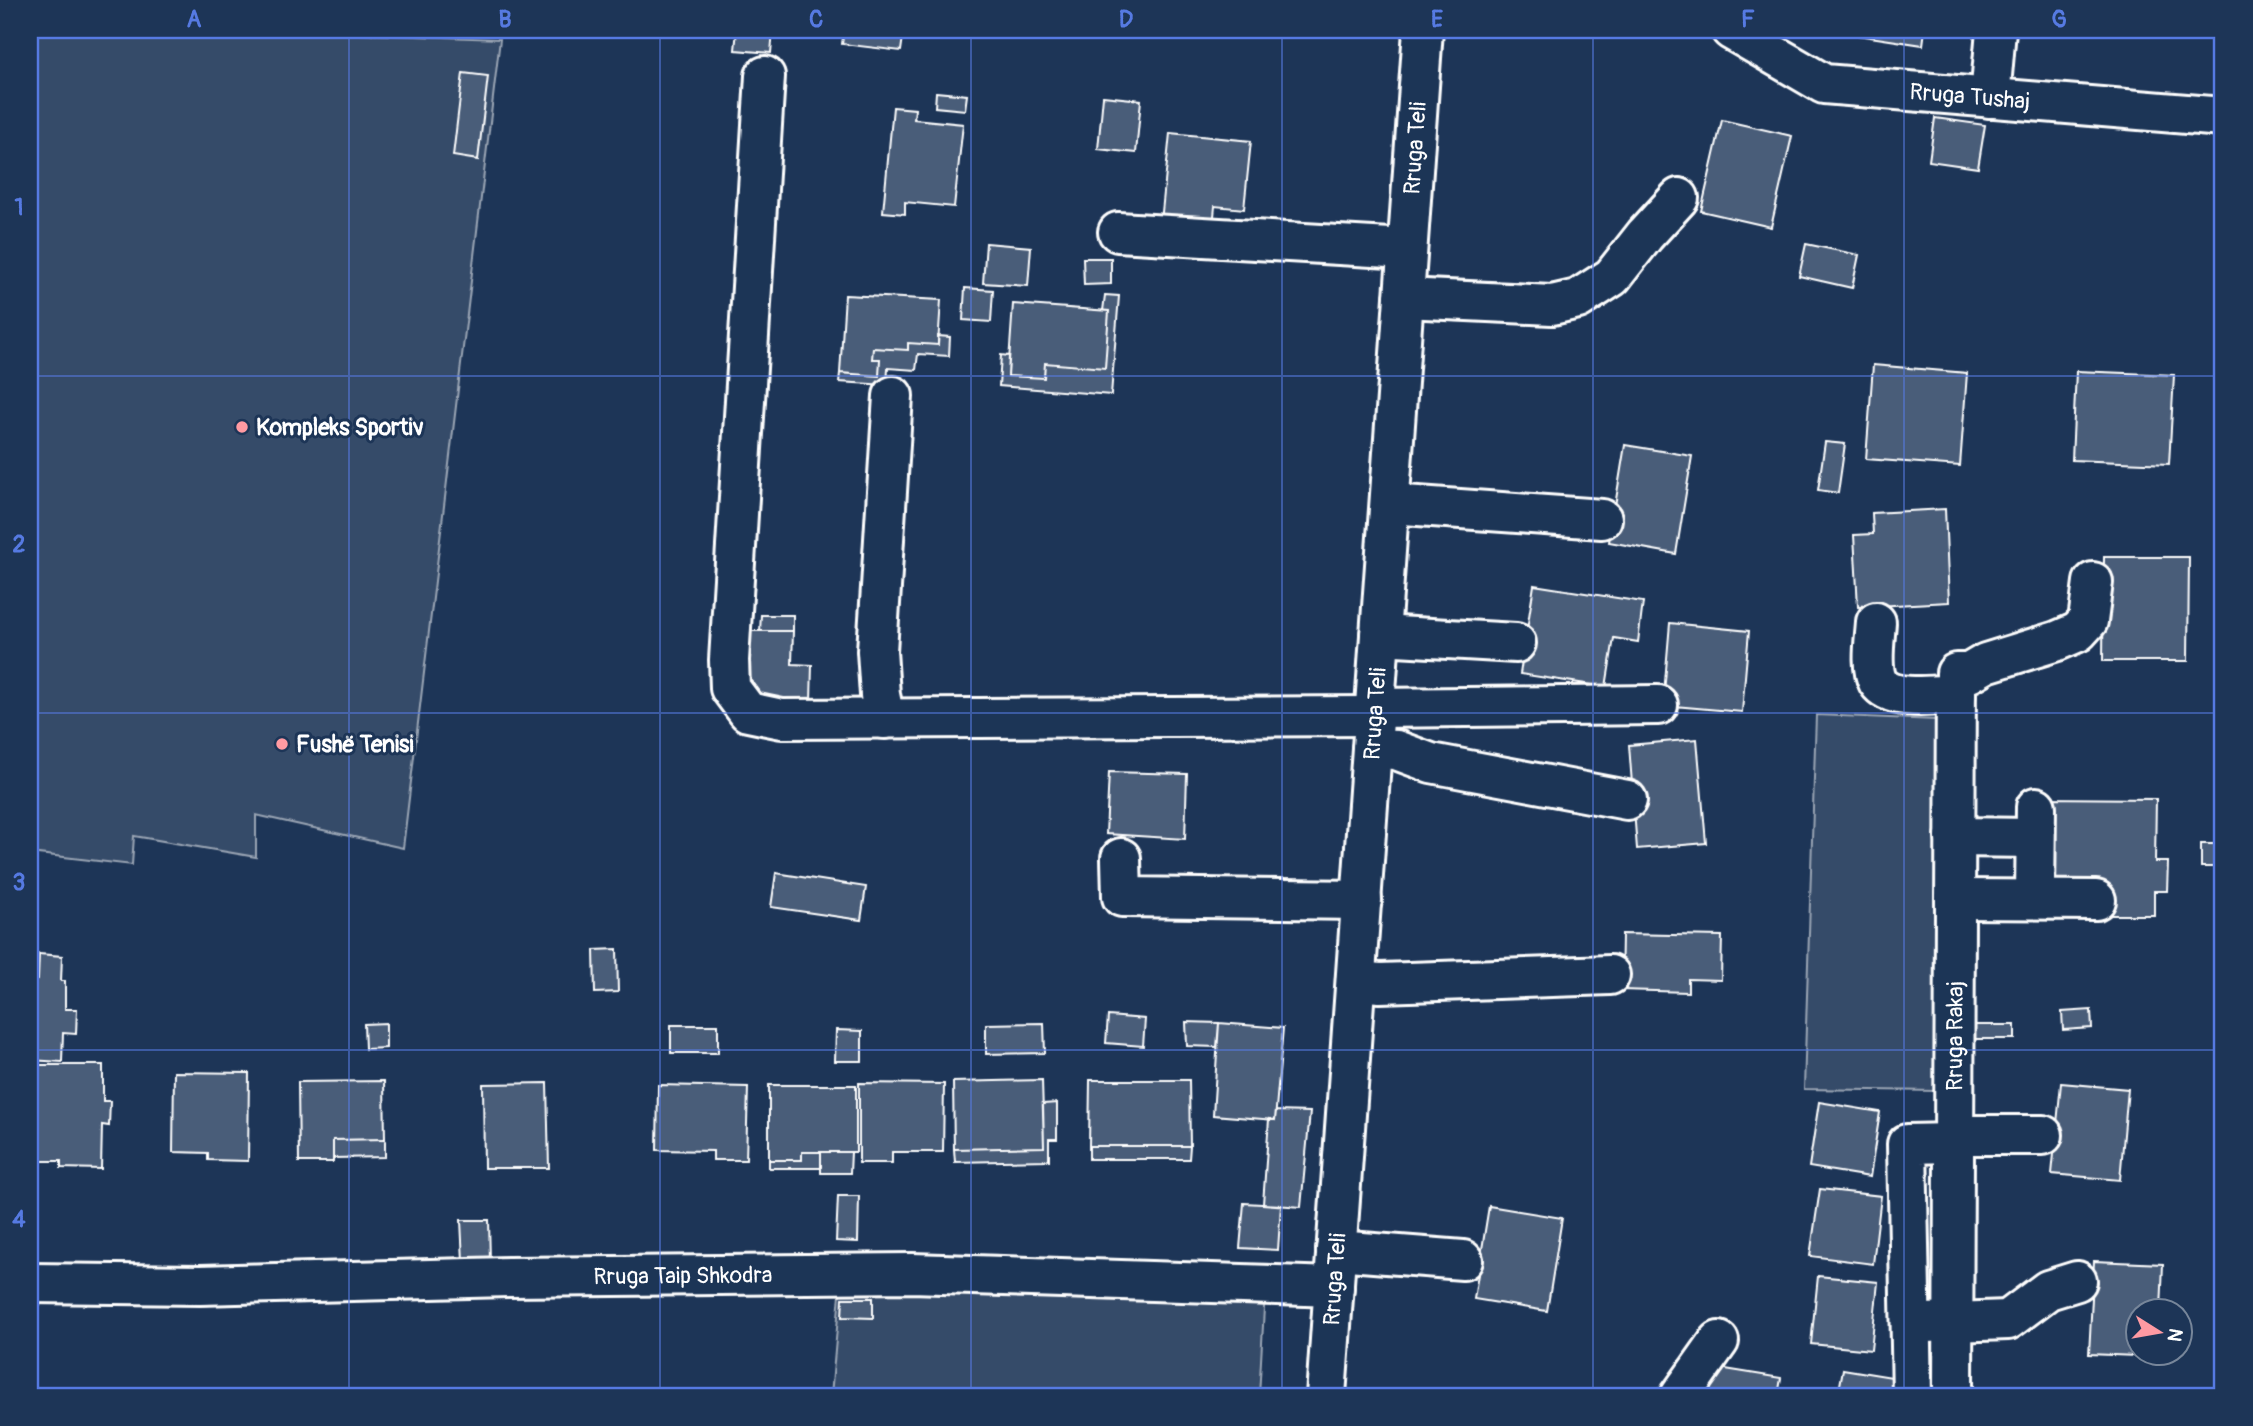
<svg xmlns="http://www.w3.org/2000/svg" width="2253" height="1426" font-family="Pangolin,sans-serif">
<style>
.green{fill:#364b69;stroke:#9aa5b4;stroke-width:2}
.building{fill:#4a5d79;stroke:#fff;stroke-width:2}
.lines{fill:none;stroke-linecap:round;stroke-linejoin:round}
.minor-casing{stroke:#fff;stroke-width:44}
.minor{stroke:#1d3557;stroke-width:38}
.grid{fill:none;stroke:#567ae2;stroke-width:2;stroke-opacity:0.55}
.poi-dot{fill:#ff9aa2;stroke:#1d3557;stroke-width:2.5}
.labels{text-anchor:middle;stroke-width:6;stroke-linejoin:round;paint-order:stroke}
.street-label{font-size:23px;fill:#fff;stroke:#1d3557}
.poi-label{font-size:23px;font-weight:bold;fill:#fff;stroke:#1d3557;text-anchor:start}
.neatline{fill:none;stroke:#567ae2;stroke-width:2.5}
.grid-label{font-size:23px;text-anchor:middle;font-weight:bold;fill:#567ae2}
</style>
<rect width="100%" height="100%" fill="#1d3557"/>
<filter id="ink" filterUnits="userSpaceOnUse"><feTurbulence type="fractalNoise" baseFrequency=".0143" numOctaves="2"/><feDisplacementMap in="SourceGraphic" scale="14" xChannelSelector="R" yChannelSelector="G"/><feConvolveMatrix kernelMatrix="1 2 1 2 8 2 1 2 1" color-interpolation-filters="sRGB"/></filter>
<g filter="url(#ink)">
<!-- green -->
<path class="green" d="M 30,30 L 244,30 L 500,39 L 403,848 L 256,815 L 256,857 L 134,836 L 132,865 L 30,853 Z
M 1816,715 L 1937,720 L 1937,1091 L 1804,1089 Z
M 1265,1290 L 1259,1396 L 831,1396 L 840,1294 Z"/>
<!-- building -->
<path class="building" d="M 737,30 L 773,30 L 771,53 L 735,50 Z
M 844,30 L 904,30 L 901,51 L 842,44 Z
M 1193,30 L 1224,30 L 1223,35 Z
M 1851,30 L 1925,30 L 1923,45 L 1850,34 Z
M 463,73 L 488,76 L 478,160 L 453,156 Z
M 936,92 L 967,95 L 965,110 L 935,107 Z
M 1103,96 L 1141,100 L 1136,153 L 1098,149 Z
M 893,107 L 915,109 L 914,119 L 963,124 L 954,207 L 905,202 L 905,214 L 883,212 Z
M 1935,118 L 1985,125 L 1978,168 L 1929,161 Z
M 1722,120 L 1792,136 L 1771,227 L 1701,211 Z
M 1170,133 L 1251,141 L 1244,209 L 1215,206 L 1213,227 L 1161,222 Z
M 986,243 L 1031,247 L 1028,286 L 983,283 Z
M 1806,244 L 1859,255 L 1852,288 L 1799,276 Z
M 1083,258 L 1111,258 L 1111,284 L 1084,285 Z
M 965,288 L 993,290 L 991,322 L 963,320 Z
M 845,295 L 941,300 L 938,345 L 908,343 L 908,350 L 873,348 L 872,359 L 880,359 L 879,376 L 840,373 Z
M 1105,295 L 1119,296 L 1111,395 L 999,386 L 1001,355 L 1009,356 L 1008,376 L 1044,378 L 1045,363 L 1105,368 L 1109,311 L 1103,311 Z
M 1013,304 L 1109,311 L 1105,368 L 1045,363 L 1044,378 L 1008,376 Z
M 938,336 L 950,337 L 949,356 L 918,354 L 916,370 L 888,368 L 887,385 L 839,382 L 840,373 L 879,376 L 880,359 L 872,359 L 873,348 L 908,350 L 908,343 L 938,345 Z
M 1873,365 L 1967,373 L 1960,466 L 1866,459 Z
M 2076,371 L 2174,375 L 2169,464 L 2072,460 Z
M 1825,442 L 1845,444 L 1838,493 L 1818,490 Z
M 1625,445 L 1692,456 L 1676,554 L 1609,542 Z
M 1945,509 L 1949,602 L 1858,607 L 1854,535 L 1873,534 L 1872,513 Z
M 2104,557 L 2189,557 L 2188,661 L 2103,661 Z
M 1534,585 L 1643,602 L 1638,642 L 1614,638 L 1606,687 L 1520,674 Z
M 761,615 L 793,615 L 793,631 L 760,631 Z
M 1670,623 L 1749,631 L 1742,712 L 1663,705 Z
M 745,631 L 793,631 L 792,664 L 812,665 L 811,701 L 756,701 L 743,677 Z
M 1697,739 L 1706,843 L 1637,849 L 1629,745 Z
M 1109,772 L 1187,774 L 1185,839 L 1106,834 Z
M 2039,798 L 2156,799 L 2155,862 L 2168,862 L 2167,891 L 2154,891 L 2154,915 L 2100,915 L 2038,890 Z
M 2201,844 L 2217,844 L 2218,867 L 2201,867 Z
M 776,873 L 866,887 L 861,920 L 771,907 Z
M 1622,934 L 1722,936 L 1721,980 L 1688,979 L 1688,992 L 1621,990 Z
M 617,949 L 618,992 L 595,993 L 594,950 Z
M 39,954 L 62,956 L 61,981 L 65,981 L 65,1009 L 77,1009 L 76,1034 L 63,1033 L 62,1062 L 30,1060 L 30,980 L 38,980 Z
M 2091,1010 L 2092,1028 L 2063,1030 L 2062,1012 Z
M 1108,1016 L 1145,1019 L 1143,1046 L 1106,1043 Z
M 1186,1022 L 1219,1023 L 1217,1047 L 1187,1046 Z
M 386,1023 L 386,1048 L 365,1049 L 364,1024 Z
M 1044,1023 L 1045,1053 L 986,1054 L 986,1024 Z
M 1219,1023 L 1283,1028 L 1275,1120 L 1213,1115 Z
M 671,1025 L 718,1025 L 718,1053 L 671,1053 Z
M 1975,1025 L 2015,1025 L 2015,1039 L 1975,1039 Z
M 836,1030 L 862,1031 L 862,1061 L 835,1061 Z
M 30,1065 L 103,1065 L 103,1101 L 110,1101 L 109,1126 L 102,1125 L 101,1169 L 61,1168 L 61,1161 L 30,1161 Z
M 174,1072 L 249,1073 L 248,1161 L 208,1160 L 208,1153 L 173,1152 Z
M 1042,1080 L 1044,1147 L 954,1149 L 953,1082 Z
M 1090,1080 L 1189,1080 L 1190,1146 L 1089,1146 Z
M 384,1081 L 385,1139 L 333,1140 L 333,1162 L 299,1162 L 298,1082 Z
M 547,1083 L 549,1168 L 484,1168 L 483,1084 Z
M 859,1083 L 944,1084 L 943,1152 L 892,1152 L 892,1163 L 859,1163 Z
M 2061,1083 L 2128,1089 L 2120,1180 L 2052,1174 Z
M 658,1085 L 748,1087 L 746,1160 L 713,1160 L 713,1151 L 657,1150 Z
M 769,1085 L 856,1085 L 856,1152 L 802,1152 L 802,1160 L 769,1160 Z
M 1819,1102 L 1880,1112 L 1870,1177 L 1809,1167 Z
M 1057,1103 L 1057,1139 L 1049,1139 L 1049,1160 L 955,1162 L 954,1149 L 1044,1147 L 1043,1104 Z
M 1276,1111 L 1310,1112 L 1301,1207 L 1263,1204 L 1269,1119 L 1275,1120 Z
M 385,1139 L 385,1157 L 333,1158 L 333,1140 Z
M 1089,1146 L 1190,1146 L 1189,1159 L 1089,1159 Z
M 802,1152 L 821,1152 L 821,1168 L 769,1168 L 769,1160 L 802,1160 Z
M 821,1152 L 851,1152 L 850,1173 L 821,1173 Z
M 1820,1189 L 1881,1196 L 1873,1264 L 1810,1256 Z
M 838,1196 L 859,1196 L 858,1242 L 836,1241 Z
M 1244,1203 L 1281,1205 L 1278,1250 L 1240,1248 Z
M 1489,1206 L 1562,1218 L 1547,1311 L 1474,1299 Z
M 461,1220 L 489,1220 L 490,1261 L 463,1261 Z
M 2094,1261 L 2163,1264 L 2161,1310 L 2138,1310 L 2138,1352 L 2160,1352 L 2160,1357 L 2089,1354 Z
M 1818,1276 L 1878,1282 L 1871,1350 L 1811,1344 Z
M 843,1298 L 873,1298 L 873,1318 L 842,1317 Z
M 1707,1366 L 1781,1378 L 1778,1396 L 1702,1396 Z
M 1843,1369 L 1898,1378 L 1896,1396 L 1838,1396 Z"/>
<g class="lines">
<defs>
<g id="minor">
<path id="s1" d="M 1731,30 L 1824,84 L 2223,117"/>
<path d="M 765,76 L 729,660 L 730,688 L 748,712 L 782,719 L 1375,716"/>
<path d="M 1990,98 L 1996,30"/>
<path d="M 1118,232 L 1407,249"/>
<path d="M 1404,298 L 1552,305 L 1578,299 L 1612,277 L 1645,235 L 1679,198"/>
<path d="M 1390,504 L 1602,519"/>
<path d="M 1876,622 C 1875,639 1870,667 1878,682 C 1891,702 1936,695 1956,694"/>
<path d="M 1380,635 L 1516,643"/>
<path d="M 1375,708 L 1658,705"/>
<path d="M 885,719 L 880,695 L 877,651 L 893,396"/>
<path d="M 1372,749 L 1396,750 L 1431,763 L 1627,800"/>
<path d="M 1955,837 L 2035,838"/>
<path d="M 1121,858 L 1122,897 L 1362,900"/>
<path d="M 1955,899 L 2096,900"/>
<path d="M 2035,899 L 2036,807"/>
<path d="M 1356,981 L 1380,983 L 1610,975"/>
<path d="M 1954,1135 L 2043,1135"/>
<path d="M 1336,1250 L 1463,1260"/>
<path id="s2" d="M 30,1283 L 200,1285 L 508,1277 L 912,1273 L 1334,1287"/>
<path d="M 1926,1323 L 2008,1320 L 2048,1290 L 2077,1281"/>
<path id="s3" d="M 1326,1396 L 1423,30"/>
<path d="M 1680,1396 L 1719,1341"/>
<path d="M 1912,1396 L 1907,1144 L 1954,1143"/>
<path id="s4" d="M 1953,1396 L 1956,673 L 1969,673 L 1986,663 L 2057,641 L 2078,632 L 2088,621 L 2093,582"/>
</g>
</defs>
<!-- minor casing -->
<use href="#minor" class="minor-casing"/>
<!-- minor -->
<use href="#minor" class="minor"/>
</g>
</g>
<!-- grid -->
<path class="grid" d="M 349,30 L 349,1396M 660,30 L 660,1396M 971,30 L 971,1396M 1282,30 L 1282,1396M 1593,30 L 1593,1396M 1904,30 L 1904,1396M 30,376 L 2223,376M 30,713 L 2223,713M 30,1050 L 2223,1050"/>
<!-- markers -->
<g class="poi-dot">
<circle cx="242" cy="427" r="7"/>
<circle cx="282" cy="744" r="7"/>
</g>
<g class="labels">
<!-- street labels -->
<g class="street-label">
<text dy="8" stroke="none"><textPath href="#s1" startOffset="254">Rruga Tushaj</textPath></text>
<text dy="8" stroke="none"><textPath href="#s3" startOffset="1251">Rruga Teli</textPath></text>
<text dy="8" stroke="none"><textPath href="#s3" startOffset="684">Rruga Teli</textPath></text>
<text dy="8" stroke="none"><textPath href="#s4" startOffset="360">Rruga Rakaj</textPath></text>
<text dy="8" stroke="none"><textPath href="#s2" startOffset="653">Rruga Taip Shkodra</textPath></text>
<text dy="8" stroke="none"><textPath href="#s3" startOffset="117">Rruga Teli</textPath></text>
</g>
<!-- poi labels -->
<g class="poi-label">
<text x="256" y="435">Kompleks Sportiv</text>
<text x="296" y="752">Fushë Tenisi</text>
</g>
</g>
<!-- margin -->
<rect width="2253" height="1426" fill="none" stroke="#1d3557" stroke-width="77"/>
<!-- north arrow -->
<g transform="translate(2159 1332) rotate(101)"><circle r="33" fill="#1d3557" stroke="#77869a" stroke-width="2"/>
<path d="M0-5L12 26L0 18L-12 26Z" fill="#ff9aa2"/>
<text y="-10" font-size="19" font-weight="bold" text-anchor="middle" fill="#ffffff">N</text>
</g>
<rect x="38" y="38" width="2176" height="1350" class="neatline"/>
<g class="grid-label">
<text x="194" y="27">A</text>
<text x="505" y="27">B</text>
<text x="816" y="27">C</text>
<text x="1126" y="27">D</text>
<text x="1437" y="27">E</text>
<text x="1748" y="27">F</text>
<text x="2059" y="27">G</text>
<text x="19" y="215">1</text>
<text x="19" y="552">2</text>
<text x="19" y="890">3</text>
<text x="19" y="1227">4</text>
</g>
</svg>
